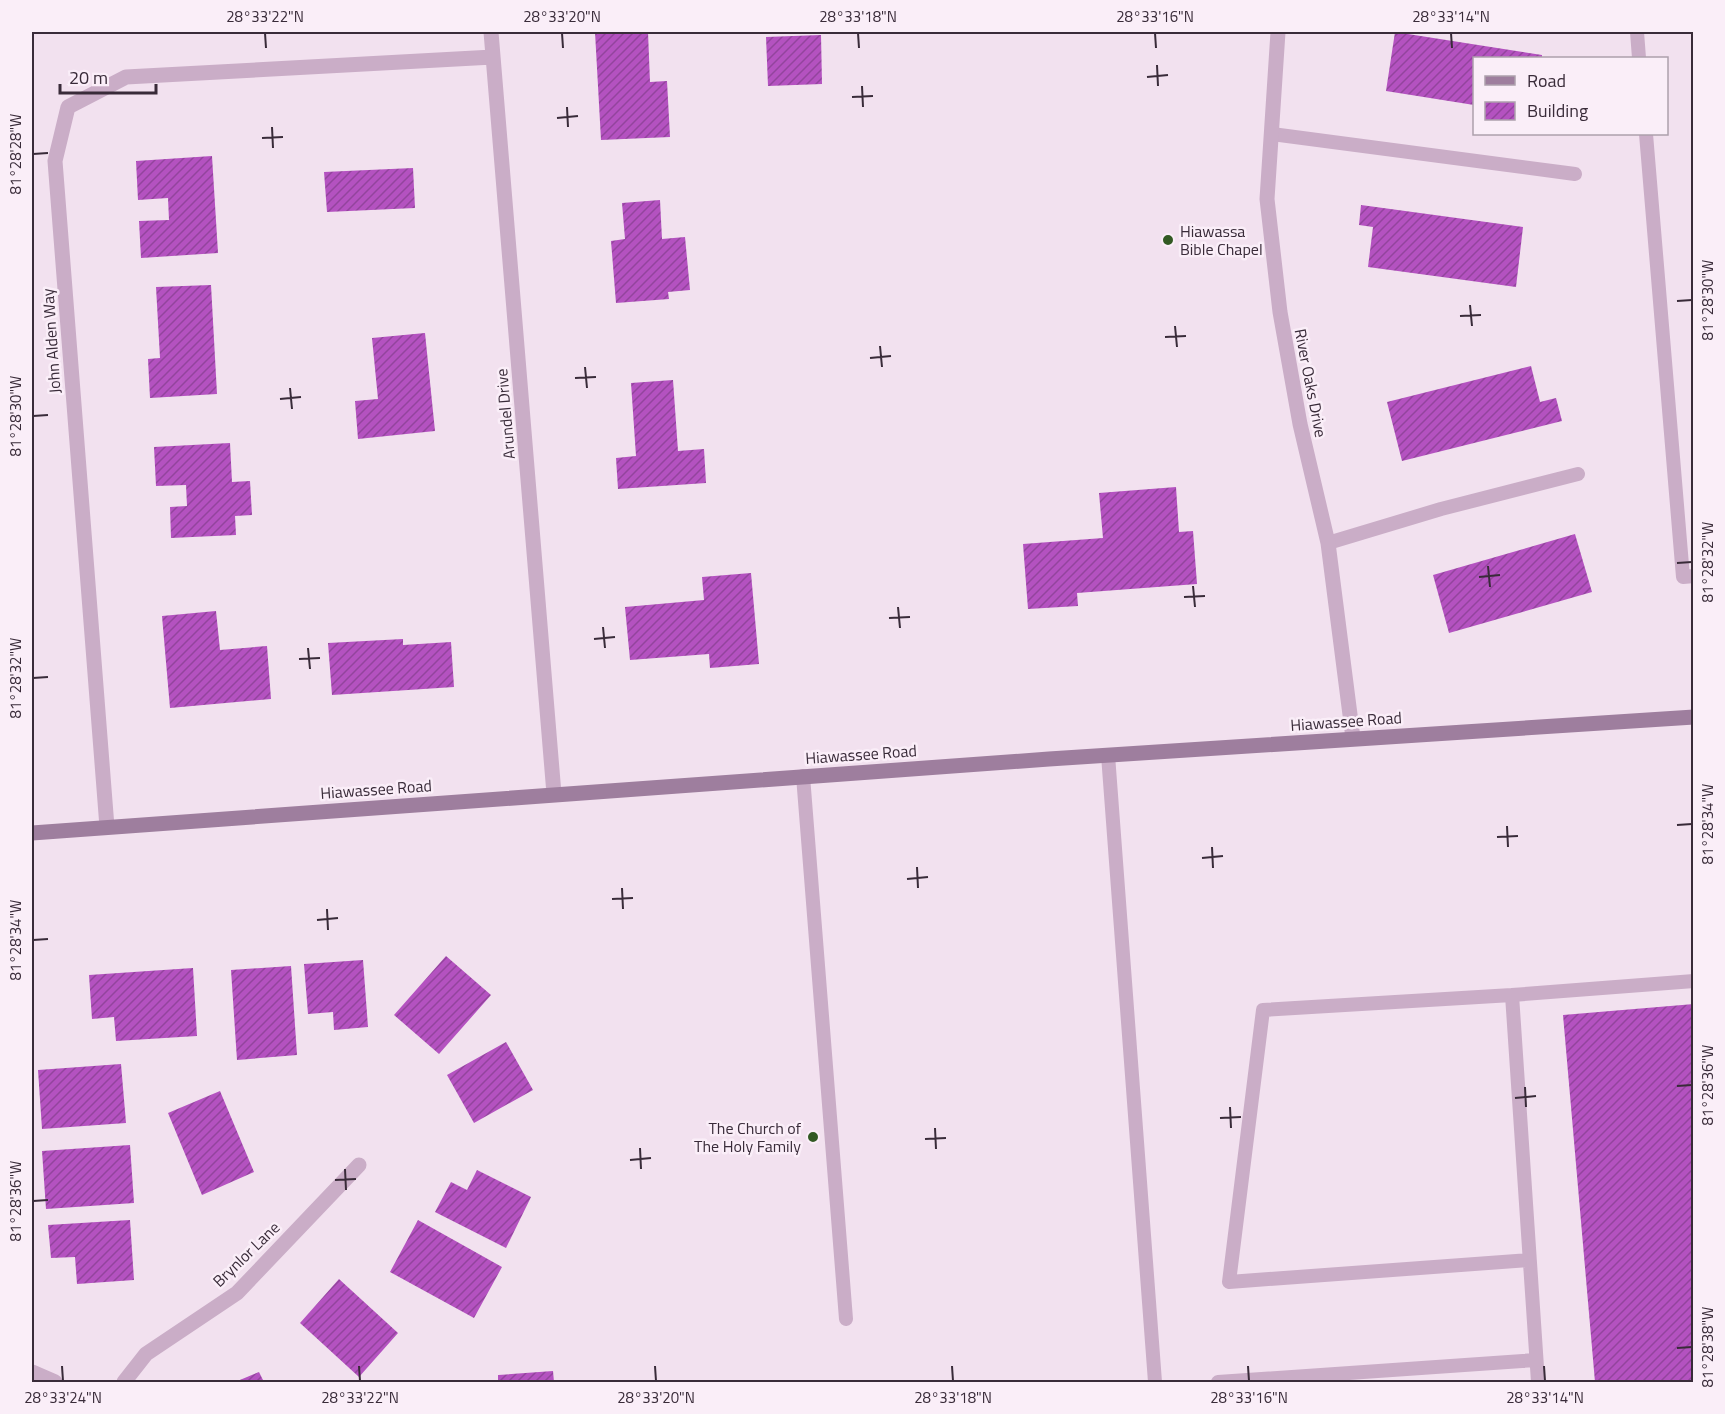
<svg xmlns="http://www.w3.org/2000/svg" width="1725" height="1414" font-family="'Titillium Web',sans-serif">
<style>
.building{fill:url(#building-hatch)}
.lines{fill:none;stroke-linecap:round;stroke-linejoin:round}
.lane{stroke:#caadc7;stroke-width:14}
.street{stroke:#caadc7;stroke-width:15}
.secondary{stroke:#9e7e9e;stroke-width:15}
.ticks{fill:none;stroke:#392b39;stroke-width:2}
.poi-dot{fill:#325923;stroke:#faeef8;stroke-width:2}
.labels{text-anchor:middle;stroke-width:5;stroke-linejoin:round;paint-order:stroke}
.poi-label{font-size:16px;fill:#392b39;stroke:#faeef8;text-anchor:start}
.street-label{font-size:16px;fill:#392b39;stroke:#faeef8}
.neatline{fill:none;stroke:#392b39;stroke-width:2}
.ticks-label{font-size:15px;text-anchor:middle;fill:#392b39}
</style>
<defs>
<pattern id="building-hatch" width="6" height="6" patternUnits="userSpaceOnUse" patternTransform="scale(1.5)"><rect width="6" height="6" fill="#b452c0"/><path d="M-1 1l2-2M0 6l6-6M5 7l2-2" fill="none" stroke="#93449d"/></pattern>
</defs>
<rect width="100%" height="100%" fill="#f2e1ef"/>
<!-- building -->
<path class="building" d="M 595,32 L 648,32 L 650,82 L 667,81 L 670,137 L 601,140 Z
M 1395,32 L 1542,55 L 1542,58 L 1474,58 L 1474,105 L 1386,91 Z
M 821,35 L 822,84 L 768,86 L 766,37 Z
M 212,156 L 218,253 L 141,258 L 139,221 L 169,220 L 168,198 L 138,200 L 136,161 Z
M 413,168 L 415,208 L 327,212 L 324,172 Z
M 660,200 L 662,239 L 685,237 L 690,290 L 668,292 L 669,299 L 616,303 L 611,241 L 625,239 L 622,203 Z
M 1361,205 L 1523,227 L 1516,287 L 1368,267 L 1373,227 L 1359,225 Z
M 211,285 L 217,394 L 150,398 L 148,359 L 160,358 L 156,287 Z
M 425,333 L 435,431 L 358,439 L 355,401 L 378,399 L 372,338 Z
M 1531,366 L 1540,402 L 1556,398 L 1562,421 L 1402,461 L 1387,402 Z
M 673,380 L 678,451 L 704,449 L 706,483 L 618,489 L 616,458 L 636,456 L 631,383 Z
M 230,443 L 232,482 L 250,481 L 252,515 L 235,516 L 236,535 L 171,538 L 170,507 L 187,506 L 186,485 L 156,486 L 154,447 Z
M 1176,487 L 1179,532 L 1193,531 L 1197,584 L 1077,593 L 1078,606 L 1028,609 L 1023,544 L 1103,538 L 1099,493 Z
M 1575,534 L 1592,592 L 1449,633 L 1433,575 Z
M 751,573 L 759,664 L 710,668 L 709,654 L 630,660 L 625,607 L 704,600 L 702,577 Z
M 216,611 L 220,650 L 267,646 L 271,699 L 170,708 L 162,616 Z
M 403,639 L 403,645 L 451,642 L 454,687 L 332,695 L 328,643 Z
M 446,956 L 491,995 L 439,1054 L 394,1015 Z
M 363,960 L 368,1027 L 334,1030 L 333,1012 L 308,1014 L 304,964 Z
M 291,966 L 297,1055 L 237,1060 L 231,970 Z
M 193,968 L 197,1036 L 116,1041 L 114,1017 L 92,1019 L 89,975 Z
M 1694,1004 L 1694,1382 L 1595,1382 L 1563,1015 Z
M 506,1042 L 533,1090 L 474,1123 L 447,1075 Z
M 121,1064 L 126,1123 L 42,1129 L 38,1070 Z
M 220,1091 L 254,1172 L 202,1195 L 168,1113 Z
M 130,1145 L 134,1203 L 46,1209 L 42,1151 Z
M 477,1170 L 531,1197 L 506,1248 L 435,1212 L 451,1182 L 467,1190 Z
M 130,1220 L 134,1280 L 77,1284 L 75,1257 L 51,1258 L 48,1225 Z
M 418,1220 L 502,1267 L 474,1318 L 390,1272 Z
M 339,1279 L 398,1333 L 359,1377 L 300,1323 Z
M 553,1371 L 554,1382 L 498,1382 L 498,1375 Z
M 259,1372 L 264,1382 L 235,1382 Z"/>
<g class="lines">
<!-- lane -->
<path class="lane" d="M 1637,32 L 1639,58
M 1272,134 L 1575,174
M 1646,134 L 1683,577 L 1694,576
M 1328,543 L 1441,509 L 1578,474
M 1108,755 L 1155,1382
M 803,776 L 846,1319
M 1512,995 L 1263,1010 L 1229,1282 L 1529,1260
M 1218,1382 L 1536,1360
M 1538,1382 L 1512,995 L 1694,981"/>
<!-- street -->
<path class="street" d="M 491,32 L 554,794
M 1278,32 L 1267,199 L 1280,312 L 1300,424 L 1328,543 L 1353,738
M 107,827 L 55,161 L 68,107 L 126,77 L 493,57
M 32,1372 L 55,1382
M 124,1382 L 146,1354 L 237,1293 L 359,1165"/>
<!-- secondary -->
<path class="secondary" d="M 32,833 L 1049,759 L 1694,717"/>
</g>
<!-- ticks -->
<path class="ticks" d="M 265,33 L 266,48M 562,33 L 563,48M 858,33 L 859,48M 1155,33 L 1156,48M 1451,33 L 1452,48M 1157,65 L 1158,86M 1147,77 L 1168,75M 862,86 L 863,107M 852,97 L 873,96M 567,107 L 568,127M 557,118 L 578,116M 272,127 L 273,148M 262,138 L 283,137M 33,154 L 48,153M 1677,301 L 1692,300M 1470,305 L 1472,326M 1460,316 L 1481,315M 1175,326 L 1177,347M 1165,337 L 1186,336M 880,346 L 882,367M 870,358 L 891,356M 585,367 L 587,388M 575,378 L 596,377M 290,388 L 292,409M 280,399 L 301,397M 33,416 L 48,415M 1677,563 L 1692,562M 1488,566 L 1490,587M 1479,577 L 1500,575M 1193,586 L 1195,607M 1184,597 L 1205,596M 898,607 L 900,628M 889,618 L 910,617M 603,627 L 605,648M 594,639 L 615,637M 308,648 L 310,669M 299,659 L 320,658M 33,678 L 48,677M 1677,825 L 1692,824M 1507,826 L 1508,847M 1497,837 L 1518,836M 1212,847 L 1213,868M 1202,858 L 1223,856M 917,867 L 918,888M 907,879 L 928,877M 622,888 L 623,909M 612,899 L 633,898M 327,909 L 328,930M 317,920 L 338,918M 33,940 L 48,939M 1677,1086 L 1692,1085M 1525,1087 L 1526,1107M 1515,1098 L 1536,1096M 1230,1107 L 1231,1128M 1220,1118 L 1241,1117M 935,1128 L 936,1149M 925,1139 L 946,1138M 640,1148 L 641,1169M 630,1160 L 651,1158M 345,1169 L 346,1190M 335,1180 L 356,1179M 33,1201 L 48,1200M 1677,1348 L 1692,1347M 62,1366 L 63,1381M 359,1366 L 360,1381M 655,1366 L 656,1381M 952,1366 L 953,1381M 1248,1366 L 1249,1381M 1544,1366 L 1545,1381"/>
<!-- markers -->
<g class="poi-dot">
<circle cx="1168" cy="240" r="6"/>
<circle cx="813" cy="1137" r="6"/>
</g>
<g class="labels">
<!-- poi labels -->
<g class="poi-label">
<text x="1180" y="237">Hiawassa<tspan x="1180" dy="18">Bible Chapel</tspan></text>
<text x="801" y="1134" text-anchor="end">The Church of<tspan x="801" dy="18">The Holy Family</tspan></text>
</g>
<!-- street labels -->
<g class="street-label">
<text transform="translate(51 341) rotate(-94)" y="6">John Alden Way</text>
<text transform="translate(1311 383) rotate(79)" y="6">River Oaks Drive</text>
<text transform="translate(505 414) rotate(-95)" y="6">Arundel Drive</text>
<text transform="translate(1346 721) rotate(-4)" y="6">Hiawassee Road</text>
<text transform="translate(861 754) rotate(-4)" y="6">Hiawassee Road</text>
<text transform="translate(376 789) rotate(-4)" y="6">Hiawassee Road</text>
<text transform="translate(246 1254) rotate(-44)" y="6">Brynlor Lane</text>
</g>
</g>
<!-- border -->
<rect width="1725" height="1414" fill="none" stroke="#faeef8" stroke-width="66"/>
<!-- legend -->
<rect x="1473" y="57" width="195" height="78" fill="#faeef8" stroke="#ada0ac" stroke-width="1.5"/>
<rect x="1485" y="76" width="30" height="9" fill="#9e7e9e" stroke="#ada0ac" stroke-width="1.5"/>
<text x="1527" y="87" font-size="18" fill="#392b39">Road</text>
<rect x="1485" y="102" width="30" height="18" fill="url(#building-hatch)" stroke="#ada0ac" stroke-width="1.5"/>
<text x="1527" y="117" font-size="18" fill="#392b39">Building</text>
<!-- scale -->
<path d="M60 84v9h96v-9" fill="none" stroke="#392b39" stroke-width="3"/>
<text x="69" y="84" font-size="18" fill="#392b39" stroke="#faeef8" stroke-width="4.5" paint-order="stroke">20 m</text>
<rect x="33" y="33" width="1659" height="1348" class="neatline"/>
<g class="ticks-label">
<text x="265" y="22">28°33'22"N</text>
<text x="562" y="22">28°33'20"N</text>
<text x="858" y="22">28°33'18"N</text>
<text x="1155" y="22">28°33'16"N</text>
<text x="1451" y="22">28°33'14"N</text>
<text transform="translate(16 154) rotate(-90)" y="5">81°28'28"W</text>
<text transform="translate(1708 300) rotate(-90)" y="5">81°28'30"W</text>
<text transform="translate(16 416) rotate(-90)" y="5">81°28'30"W</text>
<text transform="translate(1708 562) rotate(-90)" y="5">81°28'32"W</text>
<text transform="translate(16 678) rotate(-90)" y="5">81°28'32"W</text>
<text transform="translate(1708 824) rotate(-90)" y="5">81°28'34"W</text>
<text transform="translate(16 940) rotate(-90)" y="5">81°28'34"W</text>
<text transform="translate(1708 1085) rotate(-90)" y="5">81°28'36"W</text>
<text transform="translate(16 1201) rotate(-90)" y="5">81°28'36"W</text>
<text transform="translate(1708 1347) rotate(-90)" y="5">81°28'38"W</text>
<text x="63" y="1403">28°33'24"N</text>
<text x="360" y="1403">28°33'22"N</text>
<text x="656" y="1403">28°33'20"N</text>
<text x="953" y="1403">28°33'18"N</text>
<text x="1249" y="1403">28°33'16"N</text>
<text x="1545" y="1403">28°33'14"N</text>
</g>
</svg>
